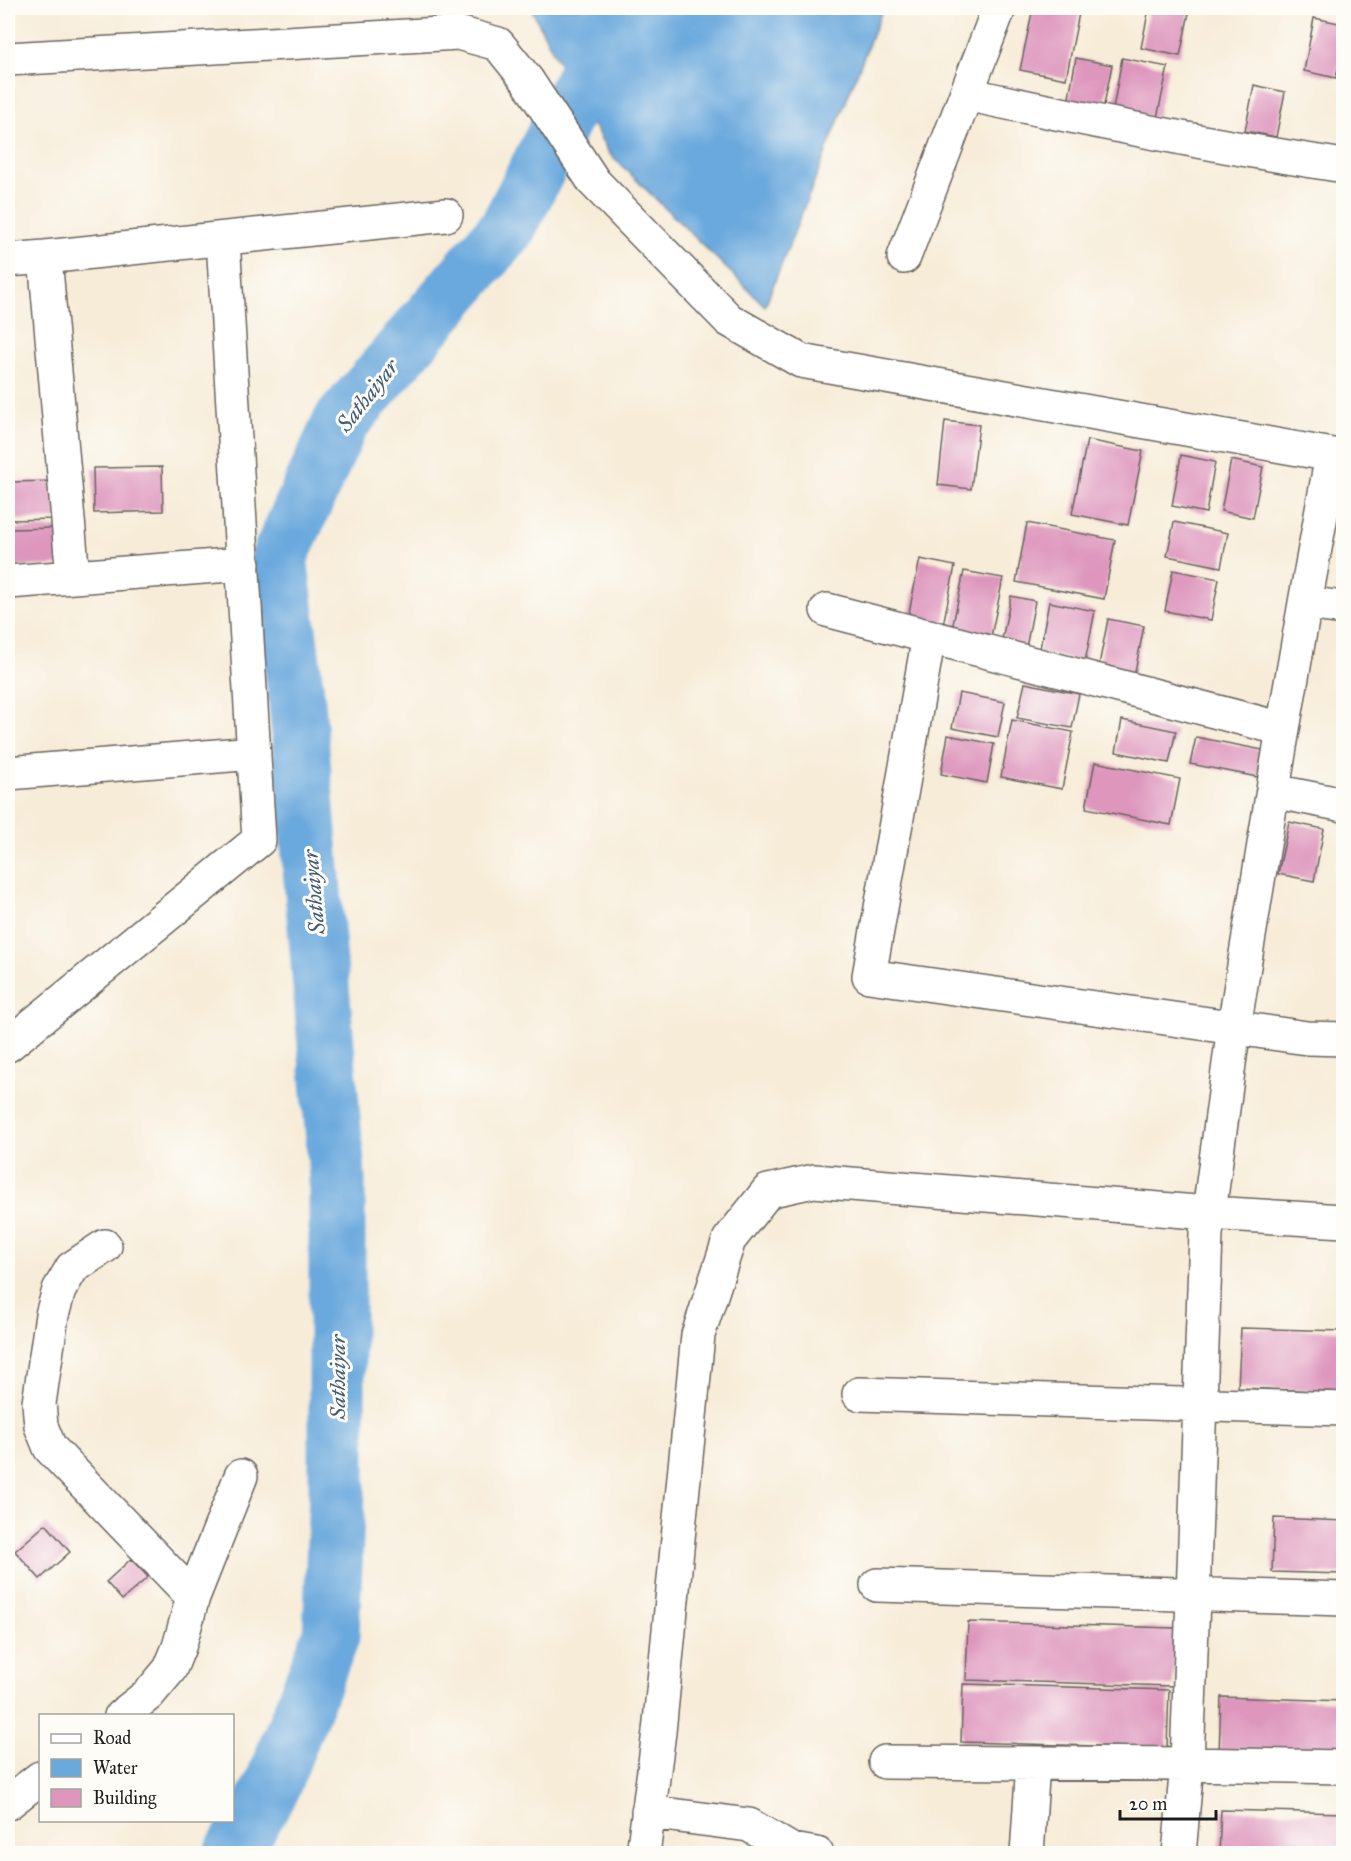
<svg xmlns="http://www.w3.org/2000/svg" width="1351" height="1861" font-family="'IM FELL Great Primer',serif">
<style>
.water{fill:#6ba9dd;stroke:#44627c;stroke-width:1.5}
.lines{fill:none;stroke-linecap:round;stroke-linejoin:round}
.river{stroke:#6ba9dd;stroke-width:57}
.building{fill:#de96bd}
.minor-casing{stroke:#69655e;stroke-width:36}
.minor{stroke:#fff;stroke-width:33}
.labels{text-anchor:middle;stroke-width:6;stroke-linejoin:round;paint-order:stroke}
.water-label{font-size:22px;font-style:italic;fill:#405b73;stroke:#fdfcf7}
</style>
<rect width="100%" height="100%" fill="#fdfcf7"/>
<filter id="ink" filterUnits="userSpaceOnUse"><feTurbulence type="fractalNoise" baseFrequency=".0167" numOctaves="2"/><feDisplacementMap in="SourceGraphic" scale="12" xChannelSelector="R" yChannelSelector="G"/><feConvolveMatrix kernelMatrix="1 2 1 2 8 2 1 2 1" color-interpolation-filters="sRGB"/></filter>
<filter id="wash" filterUnits="userSpaceOnUse"><feTurbulence type="fractalNoise" baseFrequency=".008" numOctaves="4" result="noise"/><feDisplacementMap in="SourceGraphic" scale="24" xChannelSelector="R" yChannelSelector="G"/><feGaussianBlur stdDeviation="1.35" result="paint"/><feColorMatrix in="noise" values="0 0 0 0 0 0 0 0 0 0 0 0 0 0 0 0 0 1.4 0 .05"/><feComposite in="paint" operator="in"/></filter>
<g filter="url(#wash)">
<rect width="100%" height="100%" fill="#f7ecd8"/>
<!-- water -->
<path class="water" d="M 531,8 L 883,8 L 765,306 L 609,153 L 552,50 Z"/>
<g class="lines">
<!-- river -->
<path class="river" d="M 232,1854 L 270,1791 L 331,1636 L 337,1492 L 337,1176 L 297,702 L 279,558 L 341,422 L 508,227 L 606,35 L 610,8"/>
</g>
<g id="blocks">
<!-- building -->
<path class="building" d="M 1033,8 L 1051,8 L 1079,13 L 1066,79 L 1020,70 Z
M 1149,8 L 1190,8 L 1180,56 L 1141,48 Z
M 1314,18 L 1344,24 L 1344,40 L 1336,78 L 1304,71 Z
M 1076,58 L 1112,65 L 1103,110 L 1068,103 Z
M 1122,58 L 1168,67 L 1157,118 L 1113,109 Z
M 1254,85 L 1285,92 L 1276,137 L 1245,131 Z
M 945,421 L 979,425 L 971,489 L 938,485 Z
M 1087,440 L 1143,451 L 1128,525 L 1072,514 Z
M 1181,455 L 1215,462 L 1206,513 L 1172,506 Z
M 1231,460 L 1263,467 L 1253,518 L 1221,511 Z
M 162,467 L 163,511 L 94,513 L 93,468 Z
M 56,481 L 57,519 L 8,520 L 8,482 Z
M 1174,522 L 1228,533 L 1221,567 L 1167,556 Z
M 1027,523 L 1115,540 L 1104,599 L 1016,582 Z
M 59,528 L 60,565 L 8,567 L 8,529 Z
M 920,559 L 955,566 L 942,630 L 907,622 Z
M 1173,570 L 1219,579 L 1211,620 L 1165,611 Z
M 964,571 L 1003,578 L 990,642 L 951,634 Z
M 1011,596 L 1035,601 L 1026,648 L 1001,644 Z
M 1049,602 L 1095,611 L 1085,662 L 1039,653 Z
M 1108,619 L 1144,626 L 1134,677 L 1098,670 Z
M 1025,683 L 1079,694 L 1072,728 L 1017,718 Z
M 959,693 L 1005,702 L 998,737 L 952,728 Z
M 1012,720 L 1073,732 L 1062,789 L 1001,777 Z
M 1122,720 L 1176,731 L 1169,763 L 1116,752 Z
M 948,735 L 994,744 L 987,783 L 941,774 Z
M 1196,737 L 1263,750 L 1258,777 L 1190,764 Z
M 1095,762 L 1180,779 L 1171,825 L 1086,808 Z
M 1289,822 L 1324,829 L 1314,881 L 1278,874 Z
M 1241,1328 L 1344,1331 L 1344,1392 L 1238,1388 Z
M 1274,1518 L 1344,1521 L 1344,1574 L 1272,1572 Z
M 46,1524 L 70,1552 L 40,1579 L 15,1551 Z
M 131,1559 L 148,1577 L 122,1600 L 106,1582 Z
M 968,1622 L 1175,1628 L 1173,1686 L 966,1680 Z
M 963,1684 L 1169,1690 L 1167,1748 L 961,1742 Z
M 1221,1697 L 1344,1701 L 1344,1757 L 1219,1753 Z
M 1221,1810 L 1344,1813 L 1344,1854 L 1219,1854 Z"/>
</g>
</g>
<g filter="url(#ink)">
<use href="#blocks" fill-opacity="0" stroke="#69655e" stroke-width="1.5"/>
<g class="lines">
<defs>
<path id="minor" d="M 8,59 L 458,33 L 498,44 L 527,80 L 594,182 L 729,320 L 801,361 L 1344,457
M 966,94 C 1091,121 1217,147 1344,166
M 45,257 L 73,577
M 904,257 L 999,8
M 8,260 L 45,257 L 446,215
M 8,582 L 243,564
M 1305,603 L 1332,455
M 827,610 L 1283,729 L 1305,603 L 1344,608
M 929,636 L 869,976 L 1307,1038 L 1344,1039
M 8,773 L 254,753
M 1273,791 L 1344,805
M 8,1045 L 259,840 L 223,239
M 105,1246 L 72,1268 L 59,1290 L 52,1315 L 39,1403 L 41,1426 L 50,1448 L 193,1597
M 859,1394 L 1344,1409
M 877,1585 L 1344,1599
M 121,1716 L 149,1694 L 170,1669 L 179,1647 L 193,1597 L 241,1476
M 885,1762 L 1187,1764 L 1344,1767
M 8,1803 L 40,1778
M 648,1812 L 749,1825 L 791,1850 L 817,1854
M 643,1854 L 659,1732 L 698,1335 L 729,1240 L 768,1191 L 814,1181 L 1209,1213 L 1344,1221
M 1027,1854 L 1033,1763
M 1179,1854 L 1187,1764 L 1206,1234 L 1234,1027 L 1283,729"/>
</defs>
<!-- minor casing -->
<use href="#minor" class="minor-casing"/>
<!-- minor -->
<use href="#minor" class="minor"/>
</g>
</g>
<g class="labels">
<!-- water labels -->
<g class="water-label">
<text transform="translate(367 395) rotate(-52)" y="8">Sathaiyar</text>
<text transform="translate(313 892) rotate(-95)" y="8">Sathaiyar</text>
<text transform="translate(337 1377) rotate(-90)" y="8">Sathaiyar</text>
</g>
</g>
<!-- margin -->
<rect width="1351" height="1861" fill="none" stroke="#fdfcf7" stroke-width="30"/>
<!-- legend -->
<rect x="39" y="1714" width="195" height="108" fill="#fdfcf7" stroke="#a3a29f" stroke-width="1.5"/>
<rect x="51" y="1734" width="30" height="9" fill="#ffffff" stroke="#a3a29f" stroke-width="1.5"/>
<text x="93" y="1744" font-size="18" fill="#1c1c1c">Road</text>
<rect x="51" y="1759" width="30" height="18" fill="#6ba9dd" stroke="#a3a29f" stroke-width="1.5"/>
<text x="93" y="1774" font-size="18" fill="#1c1c1c">Water</text>
<rect x="51" y="1789" width="30" height="18" fill="#de96bd" stroke="#a3a29f" stroke-width="1.5"/>
<text x="93" y="1804" font-size="18" fill="#1c1c1c">Building</text>
<!-- scale -->
<path d="M1120 1810v9h96v-9" fill="none" stroke="#1c1c1c" stroke-width="3"/>
<text x="1129" y="1810" font-size="18" fill="#1c1c1c" stroke="#fdfcf7" stroke-width="4.5" paint-order="stroke">20 m</text>
</svg>
